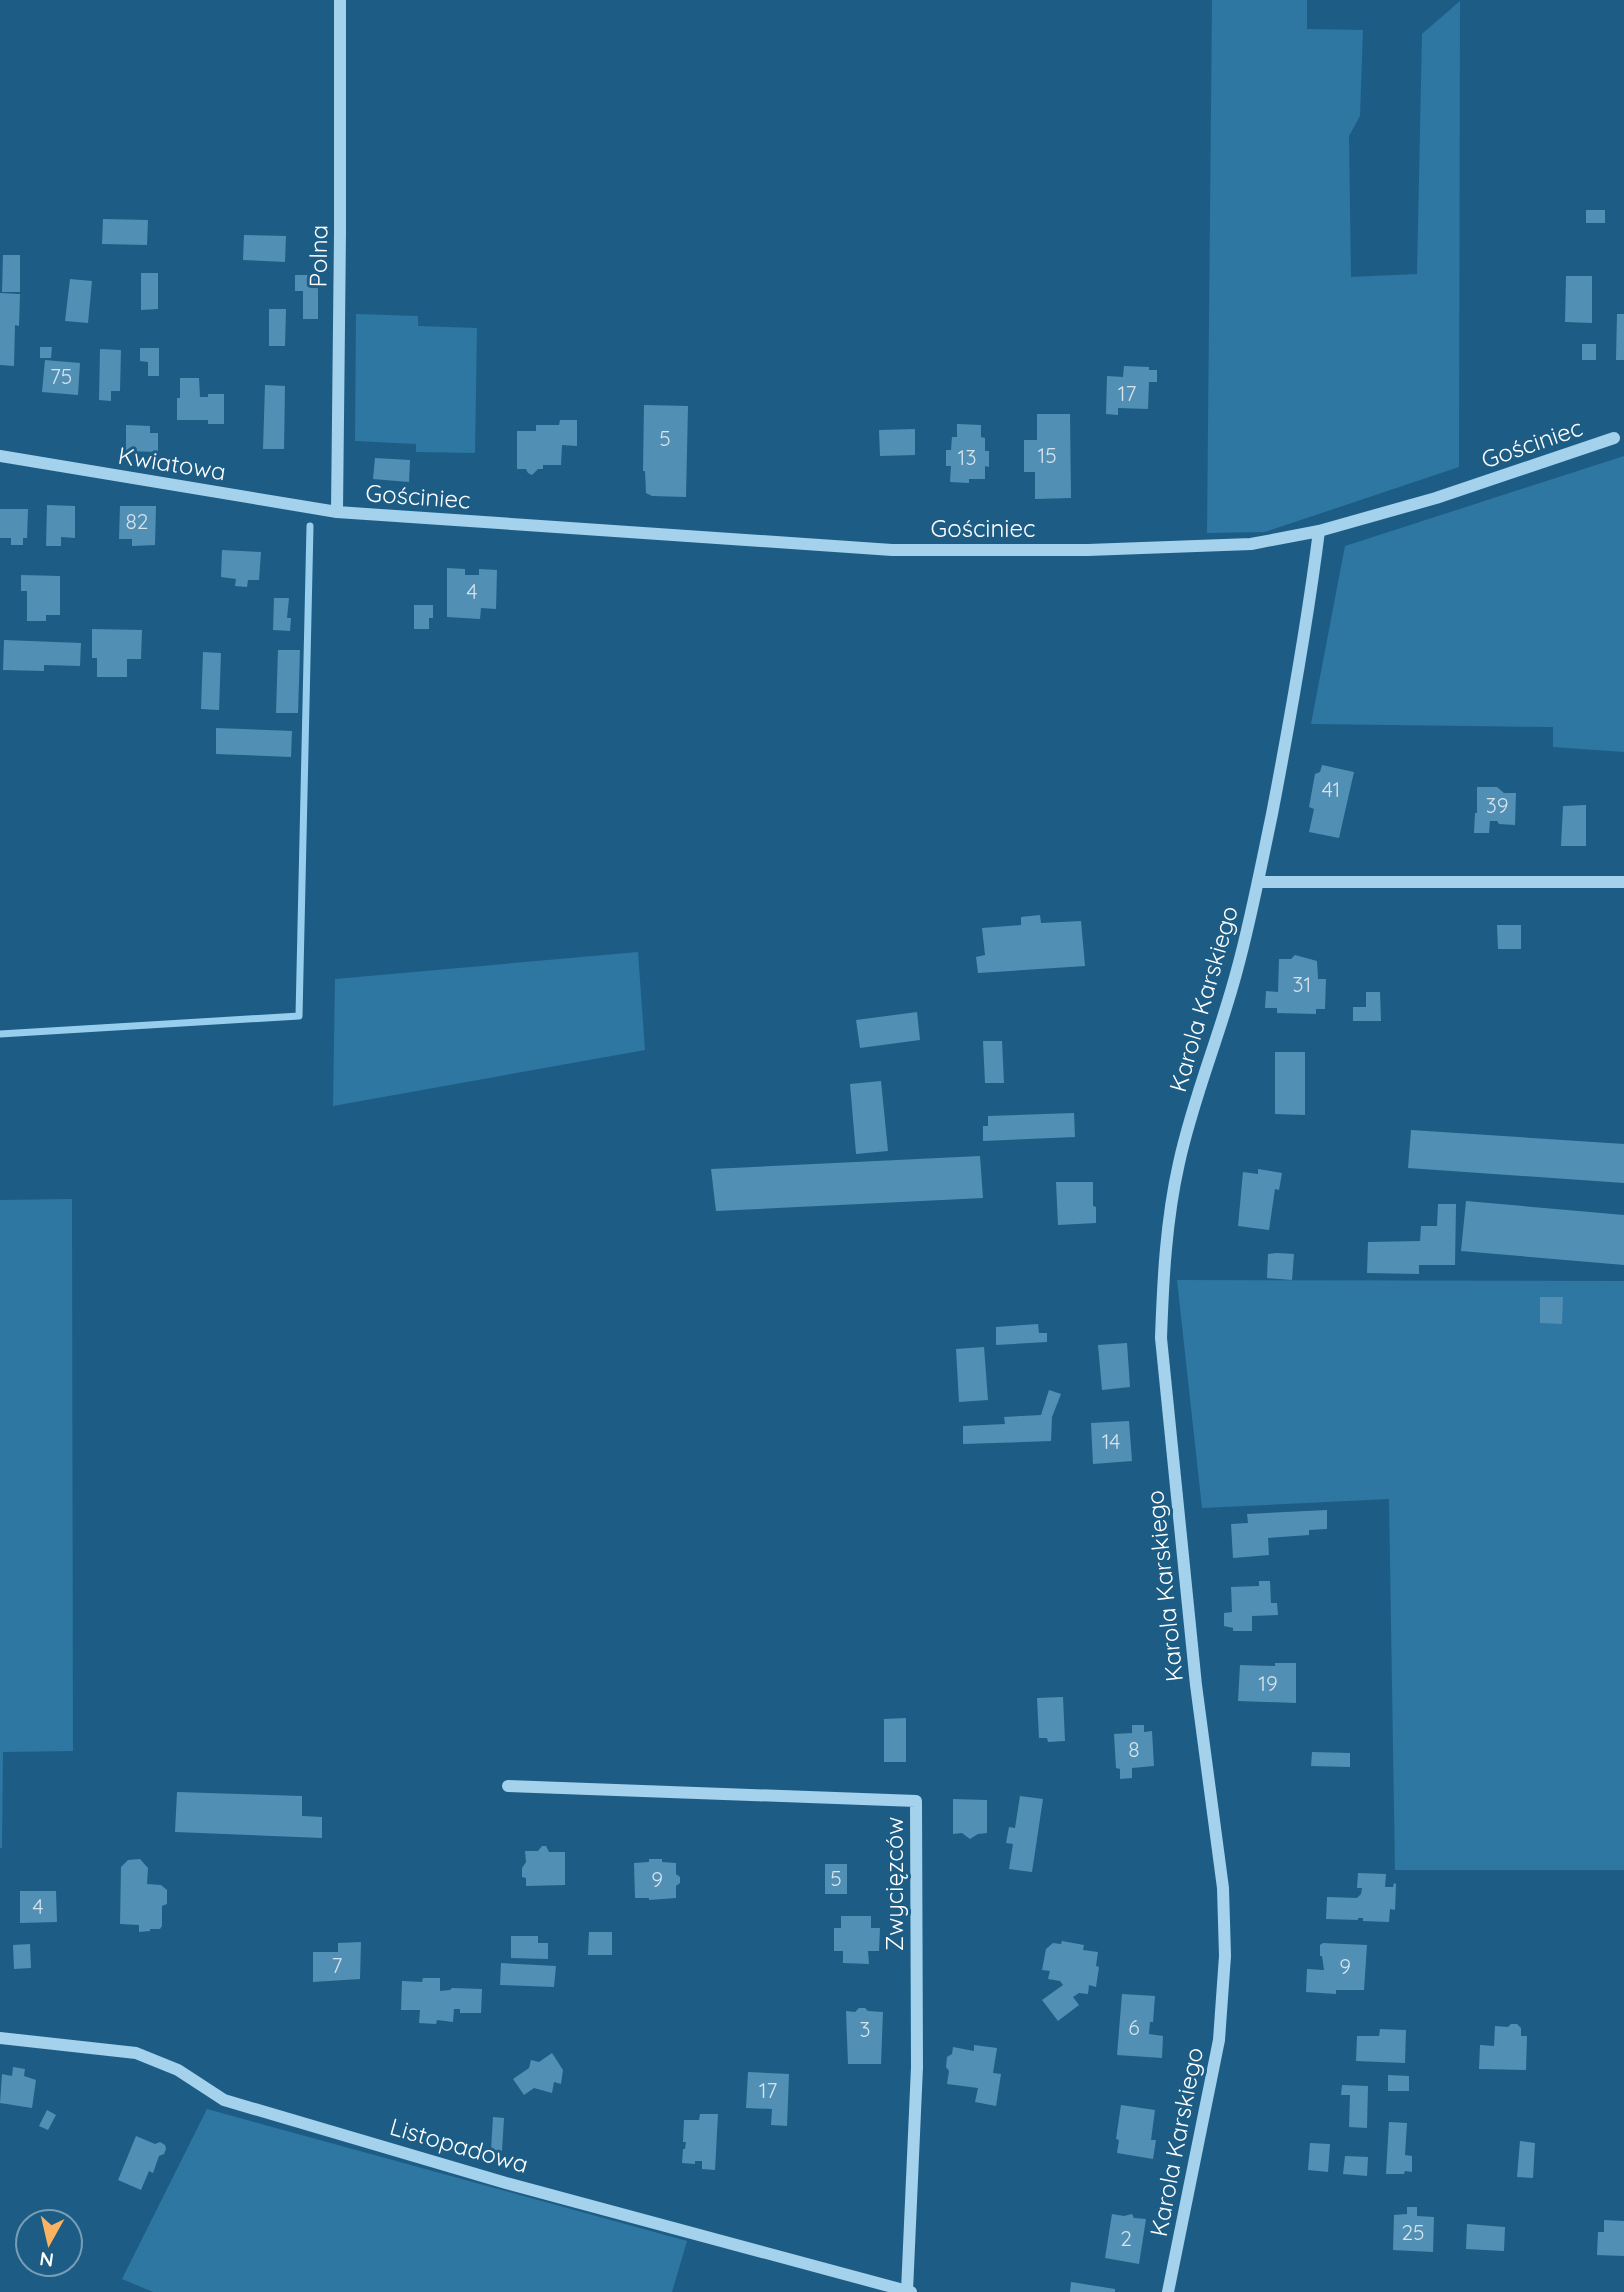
<svg xmlns="http://www.w3.org/2000/svg" width="1624" height="2292" font-family="Quicksand,sans-serif">
<style>
.green{fill:#2d77a2}
.lines{fill:none;stroke-linecap:round;stroke-linejoin:round}
.stream{stroke:#97ceed;stroke-width:7}
.building{fill:#528fb4}
.minor{stroke:#a4d1eb;stroke-width:12}
.labels{text-anchor:middle;stroke-width:6;stroke-linejoin:round;paint-order:stroke}
.number-label{font-size:21px;fill:#d4e3ec}
.street-label{font-size:24px;fill:#fff;stroke:#1d5d85}
</style>
<rect width="100%" height="100%" fill="#1d5d85"/>
<!-- green -->
<path class="green" d="M 1212,0 L 1307,0 L 1307,29 L 1363,30 L 1360,116 L 1349,136 L 1351,277 L 1417,274 L 1422,34 L 1460,1 L 1459,467 L 1265,532 L 1207,533 Z
M 356,314 L 418,316 L 418,326 L 477,328 L 475,453 L 416,452 L 416,444 L 355,441 Z
M 1624,456 L 1624,752 L 1553,747 L 1553,727 L 1311,724 L 1345,546 Z
M 638,952 L 645,1050 L 333,1106 L 335,979 Z
M 72,1199 L 73,1751 L 3,1752 L 2,1848 L 0,1848 L 0,1200 Z
M 1177,1280 L 1624,1281 L 1624,1870 L 1395,1870 L 1389,1499 L 1202,1508 Z
M 207,2109 L 687,2241 L 672,2292 L 153,2292 L 122,2279 Z"/>
<g class="lines">
<!-- stream -->
<path class="stream" d="M 0,1034 L 299,1016 L 310,526"/>
</g>
<!-- building -->
<path class="building" d="M 1586,210 L 1605,210 L 1605,223 L 1586,223 Z
M 103,219 L 148,220 L 147,245 L 102,244 Z
M 244,235 L 286,236 L 285,262 L 243,260 Z
M 3,255 L 20,255 L 20,292 L 2,292 Z
M 141,273 L 158,273 L 158,309 L 141,310 Z
M 295,275 L 318,275 L 318,319 L 303,319 L 303,291 L 295,291 Z
M 1566,276 L 1592,276 L 1592,323 L 1565,322 Z
M 70,279 L 92,281 L 88,323 L 65,321 Z
M 0,293 L 20,294 L 19,326 L 15,325 L 14,366 L 0,365 Z
M 269,309 L 286,309 L 285,346 L 269,346 Z
M 1617,314 L 1624,314 L 1624,360 L 1616,360 Z
M 1582,344 L 1596,344 L 1596,360 L 1582,360 Z
M 40,347 L 52,347 L 51,358 L 40,358 Z
M 140,348 L 159,348 L 159,376 L 148,376 L 148,362 L 140,361 Z
M 100,349 L 121,350 L 120,391 L 111,391 L 111,401 L 99,400 Z
M 45,360 L 80,363 L 78,395 L 42,392 Z
M 1124,366 L 1149,367 L 1149,370 L 1157,370 L 1157,382 L 1149,382 L 1148,409 L 1118,408 L 1118,415 L 1106,414 L 1107,376 L 1123,377 Z
M 180,378 L 199,378 L 200,397 L 208,397 L 208,394 L 224,394 L 224,424 L 208,424 L 208,420 L 177,420 L 177,398 L 180,398 Z
M 265,385 L 285,386 L 284,449 L 263,449 Z
M 644,405 L 688,406 L 686,497 L 652,496 L 646,493 L 645,471 L 643,471 Z
M 1037,414 L 1070,414 L 1071,498 L 1035,499 L 1035,472 L 1024,472 L 1024,440 L 1037,440 Z
M 560,420 L 577,420 L 577,446 L 562,445 L 561,465 L 543,465 L 543,469 L 538,469 L 532,475 L 528,473 L 526,469 L 517,469 L 517,431 L 536,431 L 536,425 L 559,425 Z
M 957,424 L 981,425 L 981,437 L 985,438 L 985,451 L 989,451 L 989,467 L 985,466 L 985,479 L 969,479 L 969,483 L 950,482 L 951,466 L 946,466 L 946,450 L 951,450 L 952,437 L 957,437 Z
M 126,425 L 150,426 L 150,433 L 158,433 L 158,452 L 126,451 Z
M 915,429 L 915,455 L 880,456 L 879,430 Z
M 375,458 L 410,460 L 409,482 L 373,479 Z
M 47,505 L 75,506 L 75,538 L 61,537 L 61,546 L 46,546 Z
M 120,506 L 156,506 L 155,545 L 132,546 L 132,539 L 119,539 Z
M 0,509 L 28,509 L 27,538 L 23,538 L 23,545 L 11,545 L 11,538 L 0,538 Z
M 222,550 L 261,552 L 259,580 L 248,580 L 247,587 L 235,586 L 236,579 L 221,577 Z
M 447,568 L 465,569 L 465,575 L 479,575 L 479,569 L 497,570 L 496,609 L 481,608 L 480,619 L 447,617 Z
M 21,575 L 60,576 L 60,615 L 46,615 L 46,621 L 27,621 L 27,591 L 21,591 Z
M 274,598 L 289,598 L 287,618 L 291,618 L 290,631 L 273,630 Z
M 414,605 L 433,605 L 433,618 L 429,618 L 429,629 L 414,629 Z
M 92,629 L 142,630 L 141,659 L 127,659 L 127,677 L 97,677 L 97,658 L 92,658 Z
M 4,640 L 81,643 L 80,666 L 44,665 L 44,671 L 3,670 Z
M 278,650 L 300,650 L 298,713 L 276,713 Z
M 203,652 L 221,653 L 219,710 L 201,709 Z
M 216,728 L 292,731 L 291,757 L 216,754 Z
M 1322,765 L 1354,772 L 1339,838 L 1309,832 L 1314,809 L 1309,807 L 1315,774 L 1320,772 Z
M 1477,787 L 1497,787 L 1504,793 L 1516,793 L 1515,825 L 1499,824 L 1497,821 L 1490,821 L 1489,833 L 1474,833 L 1475,813 L 1477,813 Z
M 1586,805 L 1586,846 L 1561,846 L 1563,806 Z
M 1040,915 L 1041,923 L 1081,921 L 1085,966 L 978,973 L 976,957 L 985,955 L 982,928 L 1021,925 L 1021,917 Z
M 1497,925 L 1521,925 L 1521,949 L 1498,949 Z
M 1295,955 L 1317,961 L 1318,979 L 1326,979 L 1325,1009 L 1316,1009 L 1316,1014 L 1277,1013 L 1277,1008 L 1265,1008 L 1266,991 L 1278,992 L 1279,959 L 1291,959 Z
M 1366,992 L 1380,992 L 1381,1021 L 1353,1021 L 1353,1007 L 1366,1007 Z
M 917,1012 L 920,1040 L 860,1048 L 856,1020 Z
M 983,1041 L 1002,1041 L 1004,1083 L 985,1083 Z
M 1275,1052 L 1305,1052 L 1305,1115 L 1275,1114 Z
M 881,1081 L 888,1151 L 856,1154 L 850,1084 Z
M 1074,1113 L 1075,1137 L 983,1141 L 983,1126 L 988,1126 L 988,1116 Z
M 1411,1130 L 1624,1144 L 1624,1183 L 1408,1168 Z
M 980,1156 L 983,1198 L 716,1211 L 711,1169 Z
M 1258,1169 L 1282,1173 L 1279,1190 L 1275,1189 L 1269,1230 L 1238,1226 L 1243,1172 L 1258,1174 Z
M 1056,1182 L 1093,1182 L 1093,1206 L 1096,1207 L 1096,1223 L 1058,1225 Z
M 1466,1201 L 1624,1215 L 1624,1265 L 1461,1251 Z
M 1438,1204 L 1456,1204 L 1455,1265 L 1419,1265 L 1419,1274 L 1367,1273 L 1368,1242 L 1420,1241 L 1421,1226 L 1437,1226 Z
M 1277,1253 L 1294,1254 L 1292,1280 L 1267,1278 L 1268,1254 Z
M 1540,1297 L 1563,1297 L 1562,1324 L 1540,1323 Z
M 1038,1324 L 1039,1333 L 1047,1333 L 1047,1342 L 996,1345 L 996,1327 Z
M 1127,1343 L 1130,1387 L 1102,1390 L 1098,1345 Z
M 984,1347 L 988,1400 L 959,1402 L 956,1349 Z
M 1049,1390 L 1061,1394 L 1052,1417 L 1051,1441 L 963,1444 L 963,1426 L 1005,1424 L 1004,1417 L 1041,1415 Z
M 1129,1421 L 1132,1461 L 1093,1464 L 1091,1423 Z
M 1327,1510 L 1327,1529 L 1309,1530 L 1309,1535 L 1268,1538 L 1269,1555 L 1233,1558 L 1231,1524 L 1248,1523 L 1247,1514 Z
M 1259,1581 L 1270,1581 L 1271,1603 L 1277,1603 L 1278,1615 L 1252,1616 L 1252,1631 L 1233,1631 L 1233,1628 L 1224,1626 L 1224,1613 L 1232,1612 L 1231,1587 L 1259,1586 Z
M 1275,1663 L 1296,1663 L 1296,1703 L 1238,1701 L 1240,1665 L 1275,1666 Z
M 1063,1697 L 1065,1741 L 1048,1742 L 1047,1738 L 1039,1738 L 1037,1698 Z
M 906,1718 L 906,1762 L 884,1762 L 884,1719 Z
M 1132,1725 L 1144,1725 L 1144,1732 L 1152,1731 L 1154,1766 L 1132,1768 L 1132,1778 L 1120,1779 L 1120,1769 L 1116,1768 L 1114,1734 L 1132,1733 Z
M 1312,1752 L 1350,1753 L 1350,1767 L 1311,1766 Z
M 177,1792 L 302,1796 L 302,1816 L 322,1817 L 322,1838 L 175,1832 Z
M 1020,1796 L 1043,1799 L 1032,1872 L 1009,1869 L 1013,1844 L 1006,1843 L 1009,1827 L 1015,1828 Z
M 953,1799 L 987,1800 L 987,1833 L 978,1834 L 970,1839 L 962,1833 L 953,1834 Z
M 542,1846 L 546,1846 L 549,1852 L 565,1852 L 565,1885 L 526,1886 L 526,1878 L 522,1877 L 522,1868 L 526,1862 L 525,1851 L 538,1851 Z
M 140,1859 L 148,1868 L 147,1884 L 161,1885 L 167,1890 L 167,1904 L 162,1906 L 162,1926 L 160,1929 L 150,1929 L 150,1931 L 139,1932 L 139,1925 L 120,1924 L 121,1867 L 128,1860 Z
M 649,1859 L 662,1859 L 662,1862 L 676,1863 L 676,1874 L 680,1877 L 680,1883 L 676,1886 L 676,1898 L 649,1900 L 649,1898 L 635,1898 L 634,1863 L 649,1862 Z
M 825,1864 L 847,1864 L 847,1894 L 825,1894 Z
M 1358,1873 L 1386,1874 L 1385,1887 L 1393,1887 L 1394,1883 L 1396,1884 L 1395,1910 L 1390,1909 L 1389,1922 L 1363,1921 L 1363,1918 L 1358,1918 L 1358,1920 L 1326,1919 L 1327,1897 L 1357,1898 L 1361,1894 L 1362,1888 L 1357,1888 Z
M 20,1891 L 56,1891 L 57,1922 L 20,1923 Z
M 841,1916 L 871,1916 L 871,1928 L 880,1928 L 879,1951 L 868,1951 L 869,1964 L 843,1963 L 843,1951 L 834,1951 L 834,1928 L 841,1928 Z
M 589,1932 L 612,1932 L 612,1955 L 588,1955 Z
M 511,1936 L 538,1936 L 538,1943 L 548,1943 L 548,1959 L 511,1958 Z
M 1062,1941 L 1084,1945 L 1083,1950 L 1098,1952 L 1096,1966 L 1099,1967 L 1096,1987 L 1089,1985 L 1088,1994 L 1079,1993 L 1073,1997 L 1079,2005 L 1058,2021 L 1042,2000 L 1063,1985 L 1060,1981 L 1048,1979 L 1050,1971 L 1042,1970 L 1046,1949 L 1053,1943 L 1061,1944 Z
M 361,1942 L 360,1979 L 313,1982 L 313,1952 L 338,1952 L 338,1943 Z
M 1323,1943 L 1367,1945 L 1364,1990 L 1336,1990 L 1336,1994 L 1306,1992 L 1307,1969 L 1324,1970 L 1322,1956 L 1320,1956 L 1320,1945 Z
M 30,1944 L 31,1968 L 14,1969 L 13,1945 Z
M 501,1963 L 556,1966 L 554,1987 L 500,1985 Z
M 423,1978 L 440,1978 L 440,1991 L 450,1990 L 452,1988 L 482,1989 L 481,2013 L 460,2013 L 460,2009 L 454,2009 L 453,2022 L 437,2020 L 436,2024 L 419,2023 L 420,2010 L 401,2010 L 402,1981 L 422,1982 Z
M 1122,1994 L 1155,1996 L 1153,2022 L 1150,2022 L 1149,2034 L 1163,2036 L 1162,2058 L 1117,2055 Z
M 859,2008 L 865,2008 L 868,2011 L 883,2012 L 881,2064 L 848,2064 L 846,2011 L 855,2012 Z
M 1511,2024 L 1517,2024 L 1521,2028 L 1521,2036 L 1527,2036 L 1526,2070 L 1479,2069 L 1480,2045 L 1494,2046 L 1495,2026 L 1508,2027 Z
M 1380,2029 L 1406,2030 L 1405,2063 L 1356,2061 L 1357,2036 L 1379,2036 Z
M 974,2045 L 997,2048 L 993,2073 L 1001,2074 L 996,2106 L 975,2102 L 978,2088 L 947,2084 L 949,2071 L 946,2067 L 947,2057 L 952,2054 L 953,2047 L 974,2051 Z
M 552,2053 L 563,2070 L 561,2084 L 554,2082 L 552,2093 L 534,2088 L 524,2095 L 513,2079 L 529,2068 L 531,2060 L 539,2062 Z
M 13,2067 L 25,2069 L 24,2076 L 36,2080 L 32,2108 L 0,2103 L 2,2074 L 12,2076 Z
M 748,2072 L 789,2074 L 787,2126 L 771,2125 L 772,2109 L 746,2108 Z
M 1388,2075 L 1409,2076 L 1409,2091 L 1388,2091 Z
M 1342,2085 L 1368,2086 L 1367,2128 L 1349,2127 L 1350,2095 L 1341,2095 Z
M 1121,2105 L 1155,2110 L 1151,2140 L 1156,2140 L 1153,2159 L 1117,2153 L 1119,2140 L 1116,2139 Z
M 47,2110 L 56,2115 L 48,2130 L 39,2126 Z
M 700,2114 L 718,2114 L 715,2170 L 702,2169 L 702,2161 L 695,2161 L 695,2164 L 682,2163 L 683,2149 L 685,2149 L 686,2142 L 683,2142 L 684,2120 L 699,2120 Z
M 493,2117 L 504,2118 L 502,2151 L 491,2150 Z
M 1389,2122 L 1407,2123 L 1405,2155 L 1412,2156 L 1412,2172 L 1405,2171 L 1404,2174 L 1386,2174 Z
M 136,2136 L 155,2144 L 160,2142 L 165,2145 L 166,2149 L 164,2154 L 159,2156 L 153,2173 L 149,2171 L 141,2190 L 118,2180 Z
M 1520,2141 L 1535,2143 L 1533,2178 L 1517,2177 Z
M 1310,2143 L 1330,2144 L 1328,2172 L 1308,2170 Z
M 1345,2156 L 1368,2157 L 1367,2176 L 1343,2174 Z
M 1407,2207 L 1417,2207 L 1417,2216 L 1434,2217 L 1433,2252 L 1393,2250 L 1394,2215 L 1407,2214 Z
M 1112,2214 L 1124,2216 L 1132,2214 L 1134,2218 L 1146,2219 L 1139,2264 L 1105,2258 Z
M 1604,2220 L 1624,2221 L 1624,2256 L 1597,2255 L 1598,2232 L 1604,2232 Z
M 1467,2224 L 1505,2227 L 1504,2251 L 1466,2249 Z
M 1071,2282 L 1115,2289 L 1115,2292 L 1070,2292 Z"/>
<g class="lines">
<!-- minor -->
<path class="minor" d="M 0,456 L 337,512 L 892,550 L 1088,550 L 1251,544 L 1319,531 L 1436,498 L 1614,438
M 337,512 L 340,233 L 340,0
M 1258,882 L 1624,882
M 508,1786 L 916,1801 L 917,2067 L 907,2291
M 0,2038 L 136,2053 L 178,2070 L 224,2100 L 506,2183 L 911,2292
M 1168,2292 L 1219,2040 L 1225,1956 L 1223,1888 L 1196,1685 L 1161,1338 C 1163,1280 1166,1220 1179,1163 C 1193,1098 1220,1035 1237,970 C 1251,919 1261,866 1272,814 C 1290,720 1307,626 1319,531"/>
</g>
<g class="labels">
<!-- number labels -->
<g class="number-label">
<text x="61" y="384">75</text>
<text x="1127" y="401">17</text>
<text x="665" y="446">5</text>
<text x="1047" y="463">15</text>
<text x="967" y="465">13</text>
<text x="137" y="529">82</text>
<text x="472" y="599">4</text>
<text x="1331" y="797">41</text>
<text x="1497" y="813">39</text>
<text x="1302" y="992">31</text>
<text x="1111" y="1449">14</text>
<text x="1268" y="1691">19</text>
<text x="1134" y="1757">8</text>
<text x="836" y="1886">5</text>
<text x="657" y="1887">9</text>
<text x="38" y="1914">4</text>
<text x="337" y="1973">7</text>
<text x="1345" y="1974">9</text>
<text x="1134" y="2035">6</text>
<text x="865" y="2037">3</text>
<text x="768" y="2098">17</text>
<text x="1413" y="2240">25</text>
<text x="1126" y="2246">2</text>
</g>
<!-- street labels -->
<g class="street-label">
<text transform="translate(319 256) rotate(-89)" y="8">Polna</text>
<text transform="translate(1532 444) rotate(-19)" y="8">Gościniec</text>
<text transform="translate(172 464) rotate(9)" y="8">Kwiatowa</text>
<text transform="translate(418 497) rotate(4)" y="8">Gościniec</text>
<text x="983" y="537">Gościniec</text>
<text transform="translate(1204 999) rotate(-74)" y="8">Karola Karskiego</text>
<text transform="translate(1165 1586) rotate(-96)" y="8">Karola Karskiego</text>
<text transform="translate(895 1884) rotate(-90)" y="8">Zwycięzców</text>
<text transform="translate(1177 2142) rotate(-79)" y="8">Karola Karskiego</text>
<text transform="translate(459 2146) rotate(16)" y="8">Listopadowa</text>
</g>
</g>
<!-- north arrow -->
<g transform="translate(49 2243) rotate(188)"><circle r="33" fill="#1d5d85" stroke="#779eb6" stroke-width="2"/>
<path d="M0-5L12 26L0 18L-12 26Z" fill="#fbb362"/>
<text y="-10" font-size="19" font-weight="bold" text-anchor="middle" fill="#ffffff">N</text>
</g>
</svg>
